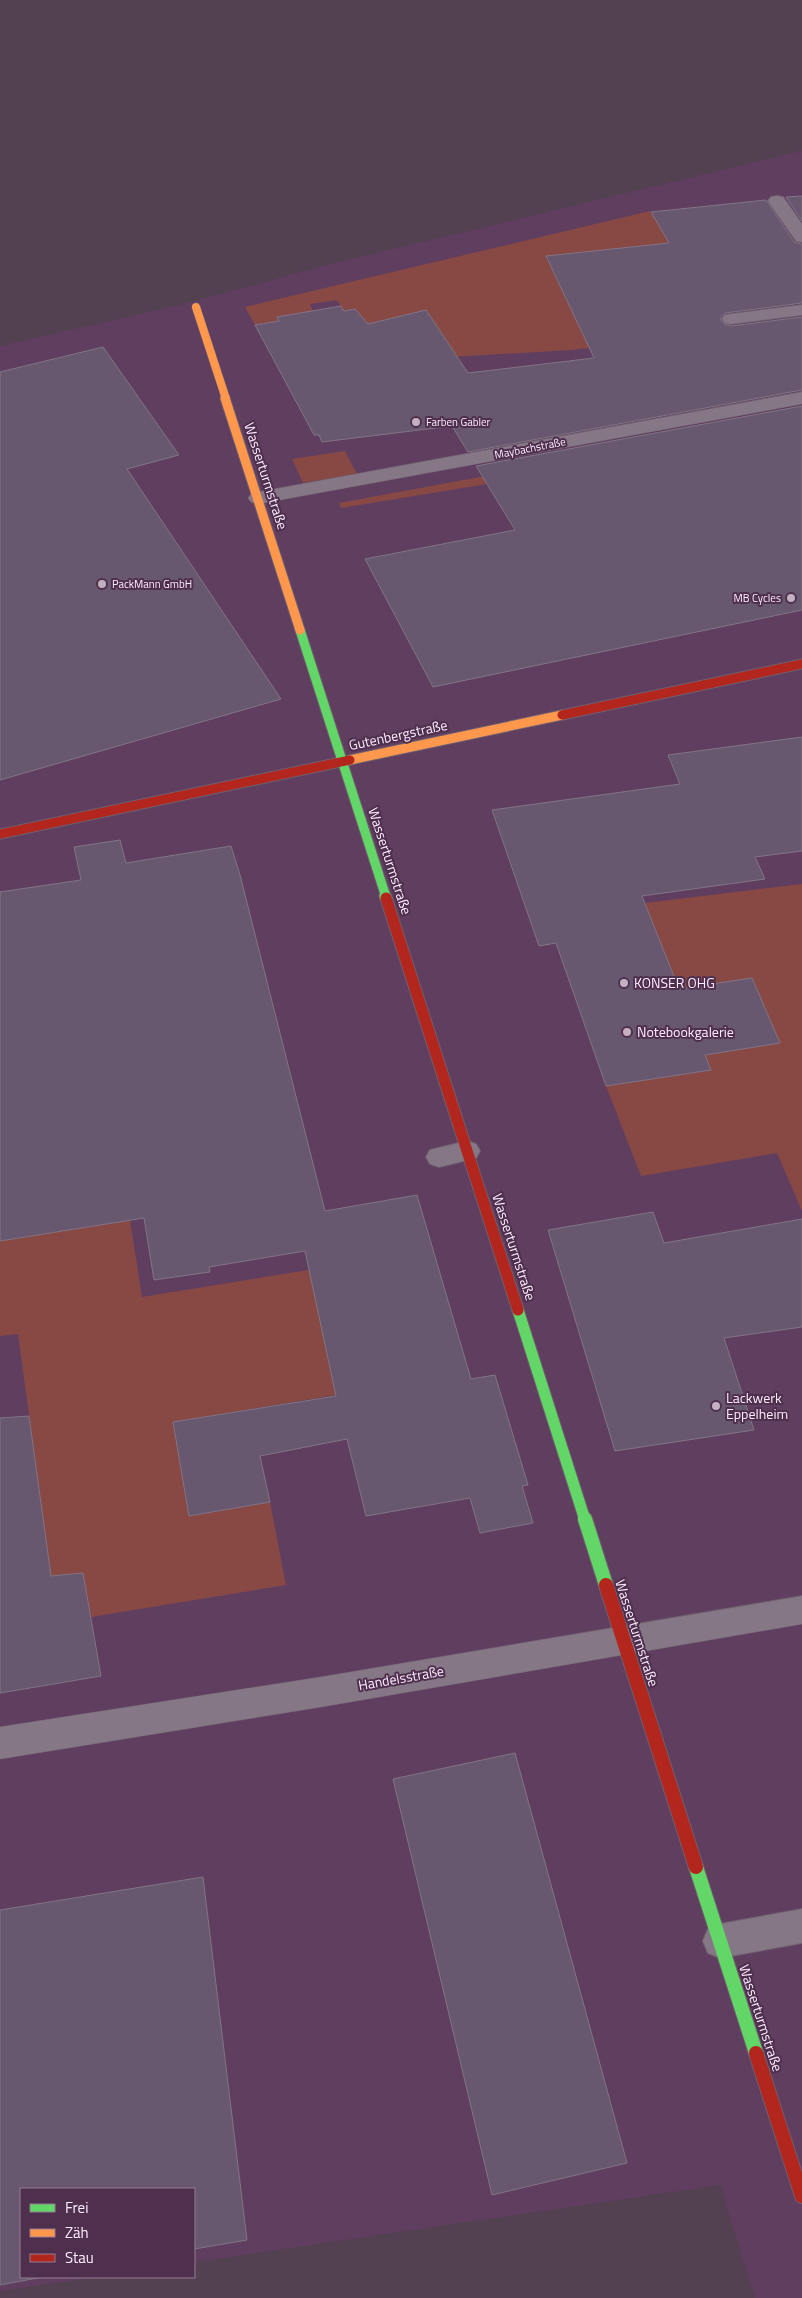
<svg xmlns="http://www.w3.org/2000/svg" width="802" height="2298" font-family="'Titillium Web',sans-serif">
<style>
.built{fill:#603e60}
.green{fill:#884945}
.building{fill:#68586f;stroke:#817585}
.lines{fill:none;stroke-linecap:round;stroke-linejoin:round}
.lane-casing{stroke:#6f606f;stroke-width:2}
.street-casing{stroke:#6f606f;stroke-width:1}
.fast-far2-casing{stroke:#6f606f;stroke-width:11}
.fast-far1-casing{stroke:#6f606f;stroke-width:13}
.fast-casing{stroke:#6f606f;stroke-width:16}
.slow-far1-casing{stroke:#6f606f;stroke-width:9}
.slow-casing{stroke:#6f606f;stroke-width:11}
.jam-far2-casing{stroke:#6f606f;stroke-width:11}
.jam-far1-casing{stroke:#6f606f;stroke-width:13}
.jam-casing{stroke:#6f606f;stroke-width:16}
.lane{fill:#857785;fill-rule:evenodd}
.street{fill:#857785;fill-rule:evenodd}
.fast-far2{stroke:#63d668;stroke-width:9}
.fast-far1{stroke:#63d668;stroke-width:11}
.fast{stroke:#63d668;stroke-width:14}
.slow-far1{stroke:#ff974d;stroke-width:8}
.slow{stroke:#ff974d;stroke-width:9}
.jam-far2{stroke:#b3261e;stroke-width:9}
.jam-far1{stroke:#b3261e;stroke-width:11}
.jam{stroke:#b3261e;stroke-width:14}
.poi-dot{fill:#c3b0c2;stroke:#4e304e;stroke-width:2}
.labels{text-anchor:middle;stroke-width:4;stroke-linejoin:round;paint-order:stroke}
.far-poi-label{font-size:11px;fill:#ffebfe;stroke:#4e304e;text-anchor:start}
.far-street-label{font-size:11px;fill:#ffebfe;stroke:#4e304e}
.street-label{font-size:14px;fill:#ffebfe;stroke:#4e304e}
.poi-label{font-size:14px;fill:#ffebfe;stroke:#4e304e;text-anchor:start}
</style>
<rect width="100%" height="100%" fill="#534152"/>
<!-- built -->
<path class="built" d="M 802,151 L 802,2298 L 755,2298 L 720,2185 L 194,2262 L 194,2189 L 21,2189 L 21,2277 L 95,2277 L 0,2291 L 0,346 L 180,305 L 331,264 Z"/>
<!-- green -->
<path class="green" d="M 650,211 L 670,244 L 546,257 L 557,281 L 610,275 L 690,336 L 571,350 L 432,358 L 368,324 L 355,309 L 344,311 L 337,300 L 310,304 L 313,311 L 277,317 L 279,321 L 255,325 L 245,307 Z
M 345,451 L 357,474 L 303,483 L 292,459 Z
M 562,462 L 487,484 L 341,508 L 339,503 Z
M 802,884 L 802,1211 L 777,1153 L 641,1176 L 606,1086 L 711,1070 L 705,1055 L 779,1043 L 679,989 L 645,903 Z
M 130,1220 L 142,1297 L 339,1265 L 355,1332 L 323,1337 L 336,1395 L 173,1422 L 189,1516 L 270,1502 L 286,1585 L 91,1617 L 83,1573 L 51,1576 L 18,1334 L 0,1336 L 0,1241 Z"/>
<!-- building -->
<path class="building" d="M 802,196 L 802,221 L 786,197 Z
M 766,200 L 794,242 L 802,244 L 802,303 L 725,313 L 720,319 L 724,324 L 731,326 L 802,317 L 802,390 L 468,452 L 452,426 L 322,442 L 319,435 L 314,435 L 255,325 L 279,321 L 277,317 L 341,306 L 344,311 L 355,309 L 368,324 L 426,310 L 468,373 L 594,358 L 546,256 L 669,243 L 651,212 Z
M 103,347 L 179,455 L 127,469 L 281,699 L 0,780 L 0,372 Z
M 802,406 L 802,610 L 433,687 L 365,559 L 515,530 L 476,466 Z
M 802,737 L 802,851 L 755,857 L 765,879 L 642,896 L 679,989 L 752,978 L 780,1043 L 705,1055 L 711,1070 L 606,1086 L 556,943 L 539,946 L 492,810 L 680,784 L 668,755 Z
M 120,840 L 126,863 L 231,846 L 240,875 L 325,1211 L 417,1195 L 471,1379 L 495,1375 L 528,1485 L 522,1486 L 533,1523 L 480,1533 L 470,1498 L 366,1516 L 347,1439 L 260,1456 L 270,1502 L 189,1516 L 173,1422 L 336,1396 L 305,1251 L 209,1267 L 210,1272 L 154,1280 L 144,1218 L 0,1241 L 0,892 L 81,880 L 74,847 Z
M 653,1212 L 664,1243 L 802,1219 L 802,1327 L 724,1338 L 754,1430 L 615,1451 L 548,1230 Z
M 29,1416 L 51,1576 L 83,1573 L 101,1676 L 0,1693 L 0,1418 Z
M 515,1753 L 627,2163 L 492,2195 L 393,1779 Z
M 203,1877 L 247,2240 L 194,2249 L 194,2189 L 21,2189 L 21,2277 L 43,2277 L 0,2285 L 0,1910 Z"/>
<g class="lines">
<defs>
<path id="lane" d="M 777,196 L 783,197 L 802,224 L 802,242 L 796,241 L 768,201 L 771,197 Z
M 802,305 L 802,315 L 731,324 L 725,323 L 722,319 L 725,315 L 731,314 Z
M 467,1141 L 476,1144 L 480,1151 L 476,1158 L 439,1167 L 430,1164 L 426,1157 L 430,1150 Z
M 802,1909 L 802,1943 L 720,1958 L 708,1953 L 703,1941 L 708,1929 L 720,1924 Z"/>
<path id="street" d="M 802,392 L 802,404 L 258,504 L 251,502 L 248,498 L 251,494 L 258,492 Z
M 802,1596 L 802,1624 L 321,1707 L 0,1759 L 0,1727 L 321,1677 Z"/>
<path id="fast-far2" d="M 300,630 L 386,897"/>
<path id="fast-far1" d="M 385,896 L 386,898
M 518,1310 L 585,1520"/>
<path id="fast" d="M 585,1519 L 606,1585
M 696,1867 L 756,2053"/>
<path id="slow-far1" d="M 196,307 L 226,399"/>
<path id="slow" d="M 225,398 L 300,630
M 350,760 L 562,715"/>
<path id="jam-far2" d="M 562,715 L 802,664
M 0,834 L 350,760"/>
<path id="jam-far1" d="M 386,898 L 518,1310"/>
<path id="jam" d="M 606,1585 L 696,1867
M 756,2053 L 802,2196"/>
</defs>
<!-- lane casing -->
<use href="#lane" class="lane-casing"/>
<!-- street casing -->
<use href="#street" class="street-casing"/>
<!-- fast-far2 casing -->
<use href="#fast-far2" class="fast-far2-casing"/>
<!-- fast-far1 casing -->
<use href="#fast-far1" class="fast-far1-casing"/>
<!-- fast casing -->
<use href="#fast" class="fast-casing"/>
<!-- slow-far1 casing -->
<use href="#slow-far1" class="slow-far1-casing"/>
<!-- slow casing -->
<use href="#slow" class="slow-casing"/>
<!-- jam-far2 casing -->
<use href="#jam-far2" class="jam-far2-casing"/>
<!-- jam-far1 casing -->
<use href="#jam-far1" class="jam-far1-casing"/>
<!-- jam casing -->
<use href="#jam" class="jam-casing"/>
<!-- lane -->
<use href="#lane" class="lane"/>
<!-- street -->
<use href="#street" class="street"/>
<!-- fast-far2 -->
<use href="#fast-far2" class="fast-far2"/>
<!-- fast-far1 -->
<use href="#fast-far1" class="fast-far1"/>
<!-- fast -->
<use href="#fast" class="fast"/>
<!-- slow-far1 -->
<use href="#slow-far1" class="slow-far1"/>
<!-- slow -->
<use href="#slow" class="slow"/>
<!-- jam-far2 -->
<use href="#jam-far2" class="jam-far2"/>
<!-- jam-far1 -->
<use href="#jam-far1" class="jam-far1"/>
<!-- jam -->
<use href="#jam" class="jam"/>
</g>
<!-- markers -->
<g class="poi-dot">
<circle cx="416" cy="422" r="5"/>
<circle cx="102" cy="584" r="5"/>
<circle cx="791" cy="598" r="5"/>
<circle cx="624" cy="983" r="5"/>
<circle cx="627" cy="1032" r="5"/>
<circle cx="716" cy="1406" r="5"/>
</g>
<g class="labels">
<!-- far-poi labels -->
<g class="far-poi-label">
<text x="426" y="426">Farben Gabler</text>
<text x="112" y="588">PackMann GmbH</text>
<text x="781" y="602" text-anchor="end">MB Cycles</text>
</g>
<!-- far-street labels -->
<g class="far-street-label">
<text transform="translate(530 448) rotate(-11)" y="4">Maybachstraße</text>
</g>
<!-- street labels -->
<g class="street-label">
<text transform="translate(266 476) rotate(72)" y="5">Wasserturmstraße</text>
<text transform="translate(398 735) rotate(-12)" y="5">Gutenbergstraße</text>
<text transform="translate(390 861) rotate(72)" y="5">Wasserturmstraße</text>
<text transform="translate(514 1247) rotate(72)" y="5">Wasserturmstraße</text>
<text transform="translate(637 1633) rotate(72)" y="5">Wasserturmstraße</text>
<text transform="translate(401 1678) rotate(-10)" y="5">Handelsstraße</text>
<text transform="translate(761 2018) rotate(72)" y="5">Wasserturmstraße</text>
</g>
<!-- poi labels -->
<g class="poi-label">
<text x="634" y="988">KONSER OHG</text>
<text x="637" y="1037">Notebookgalerie</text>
<text x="726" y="1403">Lackwerk<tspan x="726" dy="16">Eppelheim</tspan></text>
</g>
</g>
<!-- legend -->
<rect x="20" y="2188" width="175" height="90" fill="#4e304e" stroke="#957b94"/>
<rect x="30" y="2204" width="25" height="8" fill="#63d668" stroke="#957b94"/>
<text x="65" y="2213" font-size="15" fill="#ffebfe">Frei</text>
<rect x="30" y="2229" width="25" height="8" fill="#ff974d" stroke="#957b94"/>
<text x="65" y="2238" font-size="15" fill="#ffebfe">Zäh</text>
<rect x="30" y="2254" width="25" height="8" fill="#b3261e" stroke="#957b94"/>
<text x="65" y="2263" font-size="15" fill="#ffebfe">Stau</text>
</svg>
